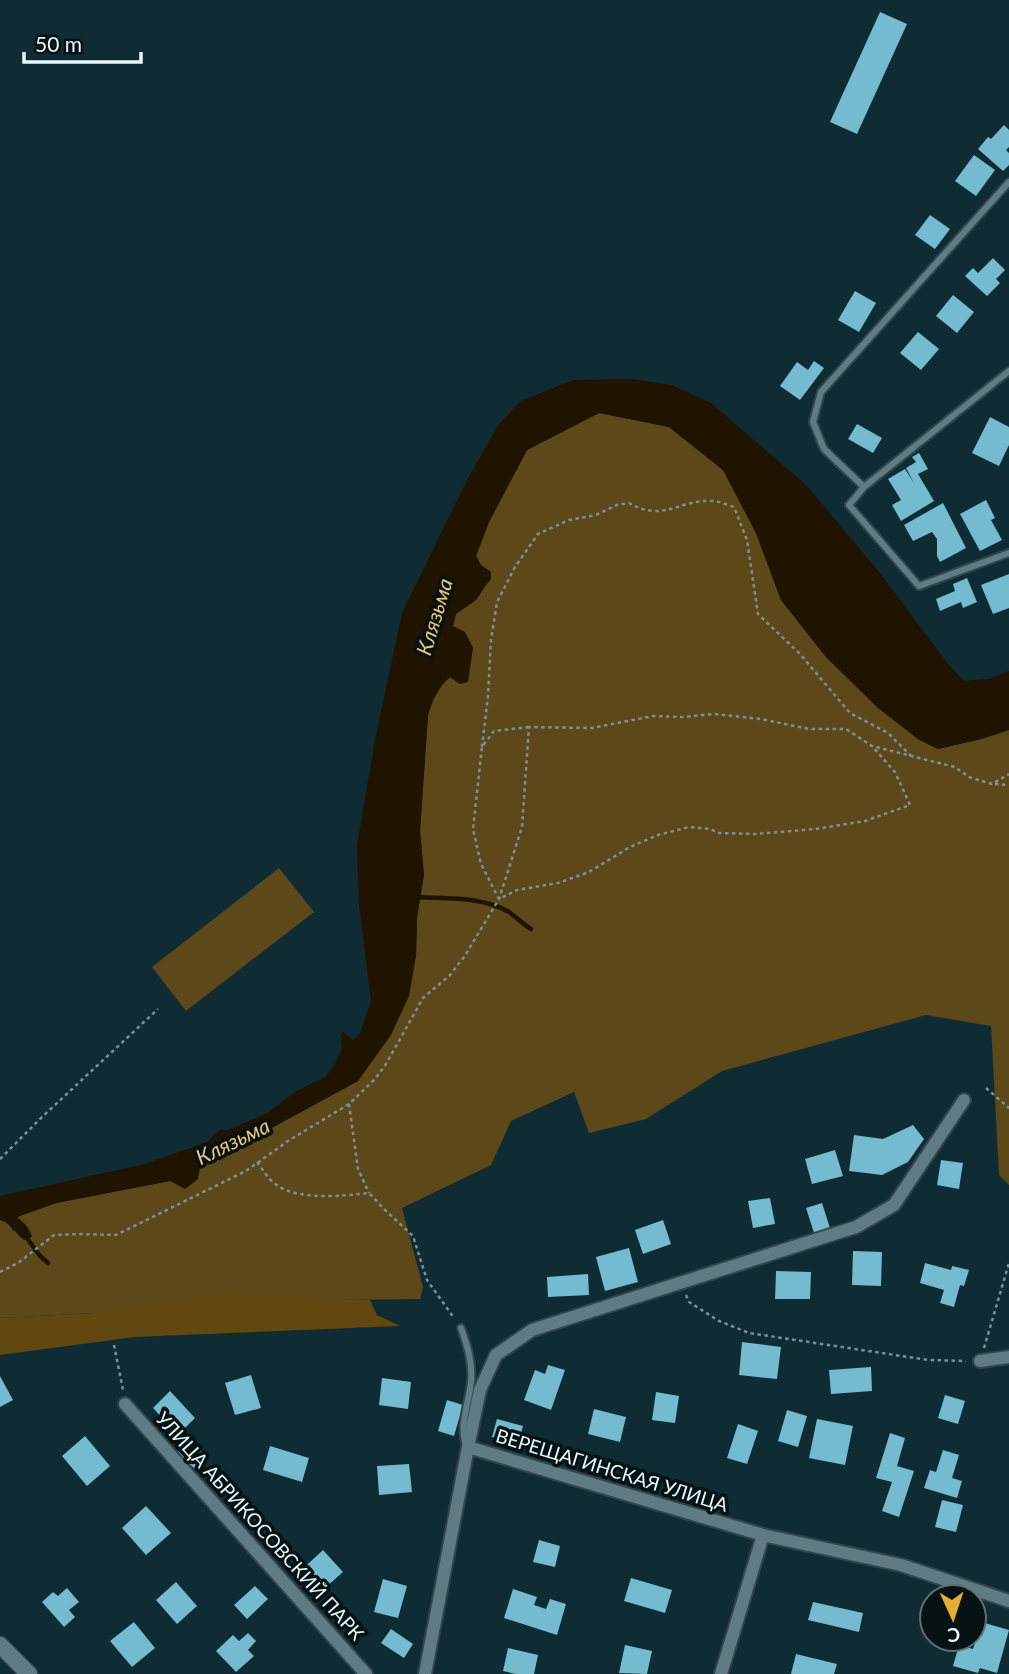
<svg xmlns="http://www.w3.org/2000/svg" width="1009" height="1674" font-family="Lato,sans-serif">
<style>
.green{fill:#5d481a}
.forest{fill:#614811}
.water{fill:#201300}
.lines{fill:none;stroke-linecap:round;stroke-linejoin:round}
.stream{stroke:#201300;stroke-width:4.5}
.building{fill:#74bbd0}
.service-casing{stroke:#33454c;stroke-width:10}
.minor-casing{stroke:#33454c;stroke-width:16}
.tertiary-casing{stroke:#33454c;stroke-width:19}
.path{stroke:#7b9198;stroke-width:2.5;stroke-dasharray:3.5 3.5;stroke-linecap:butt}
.service{stroke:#5f7c85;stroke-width:6}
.minor{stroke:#5f7c85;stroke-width:12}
.tertiary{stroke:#5f7c85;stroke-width:16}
.labels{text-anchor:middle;stroke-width:7;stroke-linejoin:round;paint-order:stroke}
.street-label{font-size:19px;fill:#e8f8fd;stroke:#071215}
.water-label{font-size:21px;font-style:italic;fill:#efc778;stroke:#071215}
</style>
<rect width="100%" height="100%" fill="#0f2b33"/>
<!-- green -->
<path class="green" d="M 599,413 L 669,427 L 723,470 L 756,533 L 781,600 L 826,657 L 877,707 L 918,739 L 938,749 L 981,739 L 1009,730 L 1009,1185 L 999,1175 L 991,1026 L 926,1015 L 722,1071 L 646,1119 L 589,1133 L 574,1092 L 511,1121 L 491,1165 L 402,1208 L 423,1287 L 420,1299 L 341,1300 L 0,1318 L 0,1220 L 7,1222 L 14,1232 L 17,1217 L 56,1203 L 170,1181 L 257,1136 L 358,1081 L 416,956 L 417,917 L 424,875 L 420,831 L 428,715 C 433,698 438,688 450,676 L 460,684 L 453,626 L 456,614 L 476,600 L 486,585 L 491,579 L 490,572 L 481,565 L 476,556 L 489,522 L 527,450 Z
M 279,868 L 314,912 L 186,1011 L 152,967 Z"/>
<!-- forest -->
<path class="forest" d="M 228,1293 L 341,1300 L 370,1300 L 377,1315 L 400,1326 L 135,1337 L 0,1355 L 0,1318 L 95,1313 Z"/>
<!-- water -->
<path class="water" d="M 632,379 L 672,385 L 711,403 L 807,486 L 880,573 L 948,664 L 964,681 L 989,679 L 1009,671 L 1009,730 L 981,739 L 938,749 L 918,739 L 877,707 L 826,657 L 781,600 L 756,533 L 723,470 L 669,427 L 599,413 L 527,450 L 489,522 L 476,556 L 481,565 L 491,572 L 491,579 L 486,585 L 476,600 L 456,614 L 453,626 L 465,632 L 473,648 L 468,682 L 460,684 L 450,677 C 438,688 433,699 428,715 L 420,831 L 424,875 L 417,917 L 416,956 L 409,996 L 391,1035 L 358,1081 L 200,1167 L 198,1179 L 185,1189 L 170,1181 L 56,1203 L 17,1217 C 24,1223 29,1227 32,1237 L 24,1240 C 16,1234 10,1222 0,1220 L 0,1196 L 145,1164 L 207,1142 L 221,1129 L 226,1131 L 269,1112 L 295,1092 L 325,1077 L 334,1066 L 342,1049 L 341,1034 L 343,1032 L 353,1040 L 360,1033 L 371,1001 L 359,904 L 357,845 L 376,735 L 402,613 L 467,480 L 499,424 L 521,401 L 573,380 Z"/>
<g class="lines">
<!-- stream -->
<path class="stream" d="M 417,897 C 446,899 482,896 509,912 C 516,917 523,924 531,929
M 24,1234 L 40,1256 L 48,1263"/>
</g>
<!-- building -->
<path class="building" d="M 880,12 L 907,24 L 857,134 L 830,122 Z
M 1004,125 L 1009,130 L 1009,147 L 1006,150 L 1009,153 L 1009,165 L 1003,171 L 978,149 L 988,137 L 991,139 Z
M 974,155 L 995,170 L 976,196 L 955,181 Z
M 930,215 L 950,229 L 935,249 L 915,235 Z
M 993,258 L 1005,270 L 996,279 L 1000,283 L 987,296 L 965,276 L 973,268 L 978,273 Z
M 855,291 L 876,303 L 859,332 L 838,320 Z
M 953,295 L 974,312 L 957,333 L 936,316 Z
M 918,332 L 939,349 L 921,370 L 900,353 Z
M 814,361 L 824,368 L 800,400 L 780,386 L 797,362 L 808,370 Z
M 990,417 L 1009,427 L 1009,445 L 999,466 L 972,453 Z
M 857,424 L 882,438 L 873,453 L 848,439 Z
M 919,453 L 928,469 L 918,474 L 934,501 L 901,521 L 892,505 L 901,500 L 888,479 L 905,469 L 914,483 L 906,468 L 916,462 L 912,457 Z
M 986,500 L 995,518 L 991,520 L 1002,540 L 980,551 L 960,514 Z
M 943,503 L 966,548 L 940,562 L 937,556 L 937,539 L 932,532 L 913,541 L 904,525 Z
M 1009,574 L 1009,608 L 993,614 L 981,585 Z
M 967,578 L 977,602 L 963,608 L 961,602 L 940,611 L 936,599 L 955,591 L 953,584 Z
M 913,1125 L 924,1139 L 908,1162 L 882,1175 L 849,1171 L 854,1135 L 883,1139 Z
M 835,1150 L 843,1176 L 812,1184 L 805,1159 Z
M 941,1160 L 963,1163 L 959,1189 L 937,1185 Z
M 770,1198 L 775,1224 L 753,1228 L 748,1201 Z
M 822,1203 L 830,1228 L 814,1233 L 806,1208 Z
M 663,1220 L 671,1244 L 643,1254 L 635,1230 Z
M 629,1248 L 638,1282 L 605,1291 L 596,1257 Z
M 853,1251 L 882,1252 L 881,1286 L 852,1285 Z
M 925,1263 L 951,1270 L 952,1266 L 969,1270 L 964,1286 L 960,1285 L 954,1307 L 940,1303 L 944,1290 L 920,1283 Z
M 776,1271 L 811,1272 L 810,1299 L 775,1299 Z
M 588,1274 L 589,1295 L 548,1297 L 547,1277 Z
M 742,1342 L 781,1347 L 777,1379 L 739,1375 Z
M 548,1365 L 565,1370 L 551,1410 L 524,1400 L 535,1370 L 545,1374 Z
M 871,1367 L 872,1391 L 831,1394 L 829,1370 Z
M 251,1375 L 261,1408 L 235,1415 L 225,1383 Z
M 0,1376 L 13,1400 L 0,1407 Z
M 382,1378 L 411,1382 L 408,1409 L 379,1405 Z
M 170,1391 L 195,1418 L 178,1435 L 153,1408 Z
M 656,1392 L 679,1396 L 675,1423 L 652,1420 Z
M 945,1395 L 965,1401 L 958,1424 L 938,1418 Z
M 447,1400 L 463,1405 L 454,1436 L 438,1431 Z
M 594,1409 L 626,1417 L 620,1442 L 588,1434 Z
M 787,1410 L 807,1416 L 798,1447 L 778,1441 Z
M 497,1419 L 523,1426 L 518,1444 L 492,1437 Z
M 817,1419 L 853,1426 L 845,1465 L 809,1458 Z
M 738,1424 L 758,1431 L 747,1464 L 727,1458 Z
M 890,1433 L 905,1438 L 897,1466 L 914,1471 L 899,1517 L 882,1511 L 892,1482 L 876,1478 Z
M 85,1436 L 110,1466 L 87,1486 L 62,1456 Z
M 189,1440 L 206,1456 L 194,1468 L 177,1453 Z
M 270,1446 L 309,1458 L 302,1482 L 263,1470 Z
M 943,1450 L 959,1455 L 952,1478 L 962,1481 L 957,1498 L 924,1488 L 930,1470 L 936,1472 Z
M 409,1464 L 412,1492 L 379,1495 L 377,1466 Z
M 942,1500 L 963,1505 L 956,1532 L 935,1527 Z
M 146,1506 L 171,1533 L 146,1555 L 122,1528 Z
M 539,1540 L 560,1546 L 555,1567 L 533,1562 Z
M 323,1550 L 343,1572 L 317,1595 L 297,1574 Z
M 631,1578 L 672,1590 L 665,1613 L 624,1601 Z
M 383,1579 L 407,1586 L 398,1618 L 374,1612 Z
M 176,1582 L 197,1606 L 177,1624 L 156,1600 Z
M 255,1586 L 268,1599 L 247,1619 L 234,1605 Z
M 67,1588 L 79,1602 L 69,1610 L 75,1617 L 64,1627 L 42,1602 L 53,1592 L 58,1596 Z
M 513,1589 L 537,1597 L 534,1605 L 546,1609 L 550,1599 L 566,1604 L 557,1635 L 504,1618 Z
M 813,1602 L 863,1613 L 859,1632 L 808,1620 Z
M 974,1620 L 1009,1630 L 997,1673 L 980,1668 L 978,1673 L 953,1666 L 959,1645 L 973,1649 L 978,1634 L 974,1633 Z
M 134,1622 L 155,1648 L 132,1667 L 110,1641 Z
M 391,1629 L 413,1644 L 404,1658 L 381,1643 Z
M 248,1633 L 256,1641 L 248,1650 L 254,1656 L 236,1672 L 216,1651 L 233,1635 L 239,1641 Z
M 625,1645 L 652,1651 L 647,1674 L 619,1673 Z
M 508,1648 L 538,1655 L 534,1674 L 516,1674 L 503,1671 Z
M 796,1654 L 837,1664 L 834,1674 L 791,1674 Z"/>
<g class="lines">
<defs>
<path id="service" d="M 1009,371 L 864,487 L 849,505 L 919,586 L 1009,553
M 864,487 L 824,449 L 813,422 L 821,392 L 1009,182
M 461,1328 C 467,1345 473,1363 471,1382 C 469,1402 460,1423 465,1442"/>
<path id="minor" d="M 980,1361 L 1009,1357
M 125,1404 L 366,1674
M 468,1447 L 763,1535 L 901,1565 L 1009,1601
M 425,1674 L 468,1447 L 480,1390 L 496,1355 L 532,1330 L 856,1227 L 894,1205 L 964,1100
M 721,1674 L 763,1535"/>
<path id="tertiary" d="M 0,1645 L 29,1674"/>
</defs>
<!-- service casing -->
<use href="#service" class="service-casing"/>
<!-- minor casing -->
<use href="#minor" class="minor-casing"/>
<!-- tertiary casing -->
<use href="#tertiary" class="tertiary-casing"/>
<!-- path -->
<path class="path" d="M 529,727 L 494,731 L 482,747 L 473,829 L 481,864 L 499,899 L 517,890 L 558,883 L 589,872 L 630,847 L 658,835 L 689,827 L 710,829 L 719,833 L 755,834 L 816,829 L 865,821 L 910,805 L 895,772 L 872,746
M 482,747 L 488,696 L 491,640 L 497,602 L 515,567 L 538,534 L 569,520 L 596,515 L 617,505 L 629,503 C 664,523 679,499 712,501 C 719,501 727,505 734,507 L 747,540 L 758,614 L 800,654 L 850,713 L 888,733 L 911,756
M 995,784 L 1009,785
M 986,1088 L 1009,1108
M 349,1104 L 358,1169 L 369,1193
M 0,1159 L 42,1117 L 158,1009
M 257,1162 C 262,1168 268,1179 275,1184 C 298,1201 342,1196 369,1193 L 385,1210 L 413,1236 L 427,1280 L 454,1318
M 0,1272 L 18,1263 L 54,1235 L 81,1234 L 116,1235 L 246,1171 L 288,1141 L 349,1104 L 375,1079 L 386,1064 L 423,998 L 450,975 L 464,957 L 499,899 L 522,827 L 529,727 L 592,728 L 653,716 L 683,717 L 714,714 L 761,719 L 809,729 L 846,729 L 872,746 L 955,767 L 969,777 L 992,784 L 1009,774
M 686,1295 L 689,1302 L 719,1321 L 749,1333 L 928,1360 L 966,1361
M 114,1345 L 123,1390
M 984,1348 L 1009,1263"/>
<!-- service -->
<use href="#service" class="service"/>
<!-- minor -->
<use href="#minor" class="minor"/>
<!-- tertiary -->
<use href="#tertiary" class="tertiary"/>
</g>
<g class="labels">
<!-- street labels -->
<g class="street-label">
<text transform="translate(612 1470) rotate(17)" y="7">ВЕРЕЩАГИНСКАЯ УЛИЦА</text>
<text transform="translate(260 1526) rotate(48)" y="7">УЛИЦА АБРИКОСОВСКИЙ ПАРК</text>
</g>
<!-- water labels -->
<g class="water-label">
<text transform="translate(435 617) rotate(-73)" y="7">Клязьма</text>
<text transform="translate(233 1142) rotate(-26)" y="7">Клязьма</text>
</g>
</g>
<!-- north arrow -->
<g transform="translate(953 1618) rotate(177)"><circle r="33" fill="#071215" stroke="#616e72" stroke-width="2"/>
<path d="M0-5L12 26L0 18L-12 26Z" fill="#e3ae35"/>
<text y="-10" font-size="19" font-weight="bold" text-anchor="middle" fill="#e8f8fd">С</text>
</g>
<!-- scale -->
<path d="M24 52v10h117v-10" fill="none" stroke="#e8f8fd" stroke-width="3.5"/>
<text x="35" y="52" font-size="21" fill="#e8f8fd" stroke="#071215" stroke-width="5" paint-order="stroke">50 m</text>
</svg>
